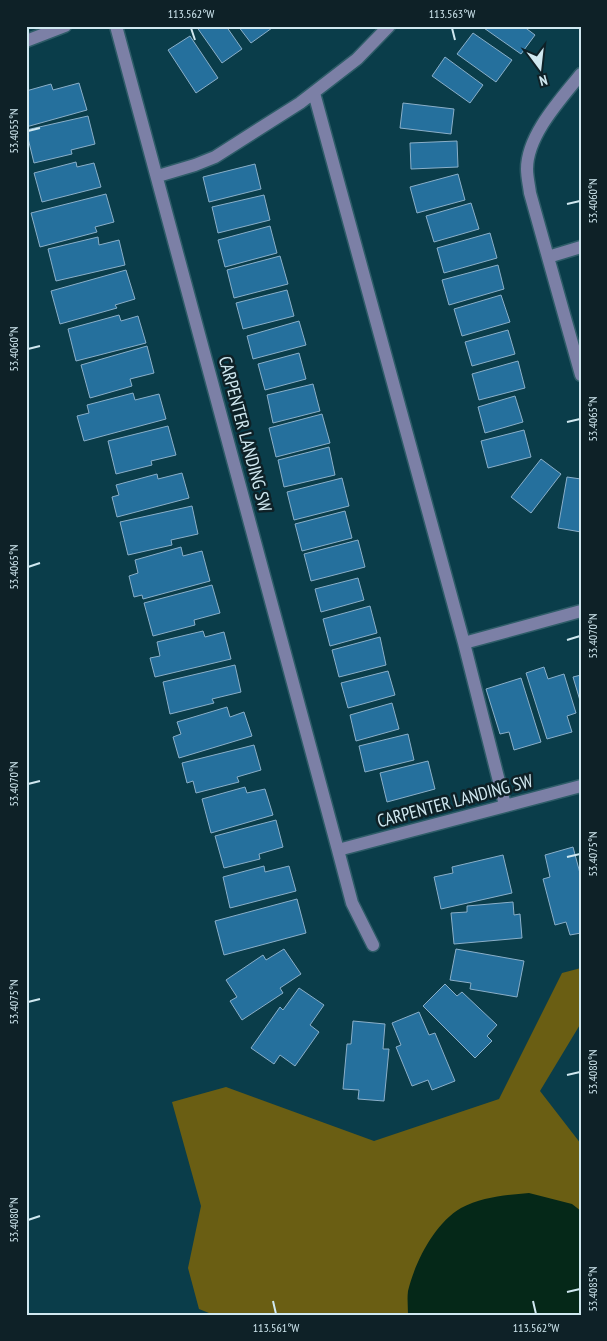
<svg xmlns="http://www.w3.org/2000/svg" width="607" height="1341" font-family="'PT Sans Narrow',sans-serif">
<style>
.green{fill:#6a5e13}
.water{fill:#052818}
.building{fill:#25709d;stroke:#8aafc9}
.lines{fill:none;stroke-linecap:round;stroke-linejoin:round}
.minor-casing{stroke:#2e5c68;stroke-width:15}
.minor{stroke:#7c80a6;stroke-width:12}
.ticks{fill:none;stroke:#d0e8f0;stroke-width:2}
.labels{text-anchor:middle;stroke-width:5;stroke-linejoin:round;paint-order:stroke}
.street-label{font-size:18px;fill:#d0e8f0;stroke:#0e2127}
.neatline{fill:none;stroke:#d0e8f0;stroke-width:2}
.ticks-label{font-size:12px;text-anchor:middle;fill:#d0e8f0}
</style>
<rect width="100%" height="100%" fill="#0a3d4a"/>
<!-- green -->
<path class="green" d="M 581,968 L 581,1023 L 540,1091 L 581,1144 L 581,1315 L 214,1315 L 199,1309 L 188,1268 L 201,1206 L 172,1102 L 226,1087 L 374,1141 L 499,1099 L 562,973 Z"/>
<!-- water -->
<path class="water" d="M 529,1193 L 572,1204 L 581,1211 L 581,1315 L 408,1315 C 408,1307 407,1299 408,1291 C 415,1262 434,1224 461,1208 C 482,1197 506,1195 529,1193 Z"/>
<!-- building -->
<path class="building" d="M 196,26 L 226,26 L 242,49 L 222,63 Z
M 238,26 L 271,26 L 272,28 L 251,43 Z
M 481,26 L 523,26 L 535,35 L 521,54 Z
M 473,33 L 512,60 L 496,82 L 457,54 Z
M 190,36 L 218,78 L 196,93 L 168,50 Z
M 445,57 L 483,85 L 470,103 L 432,76 Z
M 79,83 L 87,110 L 26,127 L 26,91 L 51,84 L 53,90 Z
M 403,103 L 454,109 L 451,134 L 400,128 Z
M 88,116 L 95,144 L 71,150 L 72,154 L 34,163 L 26,130 Z
M 457,141 L 458,167 L 411,169 L 410,143 Z
M 76,162 L 77,167 L 94,163 L 101,187 L 42,202 L 34,173 Z
M 255,164 L 261,189 L 209,202 L 203,177 Z
M 458,174 L 465,200 L 417,213 L 410,187 Z
M 106,194 L 114,222 L 95,227 L 97,232 L 40,247 L 31,213 Z
M 264,195 L 270,220 L 218,233 L 212,207 Z
M 471,203 L 479,229 L 434,242 L 426,216 Z
M 270,226 L 277,253 L 225,267 L 218,240 Z
M 490,233 L 497,258 L 444,273 L 437,248 Z
M 98,237 L 99,245 L 119,240 L 125,265 L 56,281 L 48,249 Z
M 280,256 L 288,284 L 234,298 L 227,270 Z
M 498,265 L 504,289 L 449,305 L 442,280 Z
M 126,270 L 135,299 L 115,305 L 117,308 L 60,324 L 51,291 Z
M 287,290 L 294,316 L 243,329 L 236,303 Z
M 501,295 L 510,322 L 462,336 L 454,309 Z
M 119,315 L 121,321 L 138,316 L 146,343 L 76,361 L 68,329 Z
M 299,321 L 306,345 L 253,359 L 247,336 Z
M 508,330 L 515,354 L 472,366 L 465,342 Z
M 147,346 L 154,373 L 130,379 L 132,386 L 90,398 L 81,365 Z
M 299,353 L 306,379 L 265,390 L 258,364 Z
M 518,361 L 525,388 L 479,400 L 472,374 Z
M 313,384 L 320,411 L 273,423 L 267,395 Z
M 133,393 L 135,400 L 159,394 L 166,419 L 84,441 L 77,416 L 89,413 L 87,405 Z
M 515,396 L 523,422 L 485,433 L 478,407 Z
M 322,414 L 330,443 L 276,457 L 269,428 Z
M 168,426 L 176,455 L 151,461 L 152,465 L 116,474 L 108,441 Z
M 524,430 L 531,457 L 488,468 L 481,441 Z
M 329,447 L 335,475 L 284,487 L 278,460 Z
M 541,459 L 561,474 L 531,513 L 511,497 Z
M 182,473 L 189,498 L 117,517 L 112,497 L 119,495 L 116,485 L 157,474 L 158,479 Z
M 567,477 L 581,479 L 581,532 L 558,528 Z
M 342,478 L 349,506 L 294,520 L 287,492 Z
M 192,506 L 198,534 L 171,540 L 172,545 L 128,555 L 120,522 Z
M 345,511 L 352,538 L 302,551 L 295,524 Z
M 358,540 L 365,567 L 311,581 L 304,554 Z
M 181,547 L 183,556 L 202,551 L 210,581 L 143,599 L 142,595 L 134,597 L 129,576 L 138,573 L 135,560 Z
M 358,578 L 364,600 L 321,612 L 315,589 Z
M 212,585 L 220,613 L 194,620 L 195,625 L 153,636 L 144,603 Z
M 370,606 L 377,633 L 330,646 L 323,619 Z
M 203,631 L 205,637 L 224,632 L 231,659 L 155,677 L 150,658 L 160,656 L 157,642 Z
M 380,637 L 386,665 L 339,677 L 332,650 Z
M 235,665 L 241,692 L 212,699 L 214,703 L 170,714 L 163,682 Z
M 544,667 L 548,679 L 564,674 L 576,713 L 567,716 L 572,732 L 547,739 L 526,673 Z
M 388,671 L 395,695 L 348,708 L 341,683 Z
M 581,675 L 581,704 L 573,677 Z
M 521,678 L 541,742 L 514,750 L 509,732 L 500,734 L 486,689 Z
M 392,703 L 399,729 L 356,741 L 350,715 Z
M 227,707 L 230,717 L 244,712 L 252,736 L 179,758 L 173,737 L 181,734 L 177,722 Z
M 408,734 L 414,760 L 365,772 L 359,746 Z
M 254,745 L 261,770 L 237,777 L 239,782 L 196,793 L 193,781 L 187,783 L 182,763 Z
M 428,761 L 435,789 L 387,802 L 380,773 Z
M 245,787 L 247,793 L 265,789 L 273,815 L 211,833 L 202,799 Z
M 276,820 L 283,847 L 259,854 L 260,859 L 224,868 L 215,836 Z
M 573,847 L 581,877 L 581,933 L 570,935 L 566,922 L 555,925 L 543,879 L 550,877 L 545,855 Z
M 503,855 L 512,893 L 441,909 L 434,877 L 453,873 L 452,867 Z
M 264,866 L 265,872 L 289,866 L 296,891 L 230,908 L 223,877 Z
M 297,899 L 306,933 L 224,955 L 215,921 Z
M 513,902 L 514,915 L 520,914 L 522,938 L 454,944 L 451,913 L 467,912 L 467,906 Z
M 284,949 L 301,974 L 280,988 L 283,993 L 242,1020 L 230,1001 L 237,997 L 226,980 L 263,955 L 266,960 Z
M 456,949 L 524,961 L 517,997 L 470,989 L 471,983 L 450,980 Z
M 445,984 L 457,996 L 462,992 L 497,1025 L 487,1036 L 492,1041 L 475,1058 L 423,1006 Z
M 299,988 L 324,1005 L 310,1025 L 319,1032 L 295,1066 L 280,1055 L 274,1064 L 251,1048 L 280,1007 L 283,1010 Z
M 419,1012 L 429,1035 L 435,1033 L 455,1081 L 432,1090 L 428,1080 L 412,1086 L 396,1047 L 401,1045 L 392,1023 Z
M 353,1021 L 385,1024 L 383,1049 L 389,1049 L 384,1101 L 358,1099 L 359,1090 L 343,1089 L 347,1044 L 351,1044 Z"/>
<g class="lines">
<defs>
<path id="minor" d="M 116,26 L 338,850 L 581,786
M 26,41 L 65,26
M 581,74 C 561,99 527,135 527,169 C 527,177 529,185 530,193 L 581,375
M 314,93 L 464,643 L 505,805
M 158,176 L 195,165 L 215,157 L 300,103 L 357,59 L 389,26
M 548,257 L 581,247
M 464,643 L 581,611
M 338,850 L 352,903 L 373,945"/>
</defs>
<!-- minor casing -->
<use href="#minor" class="minor-casing"/>
<!-- minor -->
<use href="#minor" class="minor"/>
</g>
<!-- ticks -->
<path class="ticks" d="M 191,28 L 195,40M 452,28 L 455,40M 28,131 L 40,128M 567,204 L 580,201M 28,349 L 40,346M 567,422 L 580,419M 28,567 L 40,563M 567,640 L 580,636M 28,784 L 40,781M 567,857 L 580,854M 28,1002 L 40,999M 567,1075 L 580,1072M 28,1220 L 40,1216M 567,1292 L 580,1289M 273,1301 L 276,1314M 533,1301 L 536,1314"/>
<g class="labels">
<!-- street labels -->
<g class="street-label">
<text transform="translate(245 434) rotate(75)" y="6">CARPENTER LANDING SW</text>
<text transform="translate(455 801) rotate(-15)" y="6">CARPENTER LANDING SW</text>
</g>
</g>
<!-- border -->
<rect width="607" height="1341" fill="none" stroke="#0e2127" stroke-width="55"/>
<!-- north arrow -->
<g transform="translate(540 68) rotate(165)" stroke="#0e2127" stroke-width="4" paint-order="stroke">
<path d="M0-4L9 19L0 12L-9 19Z" fill="#d0e8f0"/>
<text y="-8" font-size="14" font-weight="bold" text-anchor="middle" fill="#d0e8f0">N</text>
</g>
<rect x="28" y="28" width="552" height="1286" class="neatline"/>
<g class="ticks-label">
<text x="191" y="18">113.562°W</text>
<text x="452" y="18">113.563°W</text>
<text transform="translate(14 131) rotate(-90)" y="4">53.4055°N</text>
<text transform="translate(593 201) rotate(-90)" y="4">53.4060°N</text>
<text transform="translate(14 349) rotate(-90)" y="4">53.4060°N</text>
<text transform="translate(593 419) rotate(-90)" y="4">53.4065°N</text>
<text transform="translate(14 567) rotate(-90)" y="4">53.4065°N</text>
<text transform="translate(593 636) rotate(-90)" y="4">53.4070°N</text>
<text transform="translate(14 784) rotate(-90)" y="4">53.4070°N</text>
<text transform="translate(593 854) rotate(-90)" y="4">53.4075°N</text>
<text transform="translate(14 1002) rotate(-90)" y="4">53.4075°N</text>
<text transform="translate(593 1072) rotate(-90)" y="4">53.4080°N</text>
<text transform="translate(14 1220) rotate(-90)" y="4">53.4080°N</text>
<text transform="translate(593 1289) rotate(-90)" y="4">53.4085°N</text>
<text x="276" y="1332">113.561°W</text>
<text x="536" y="1332">113.562°W</text>
</g>
</svg>
